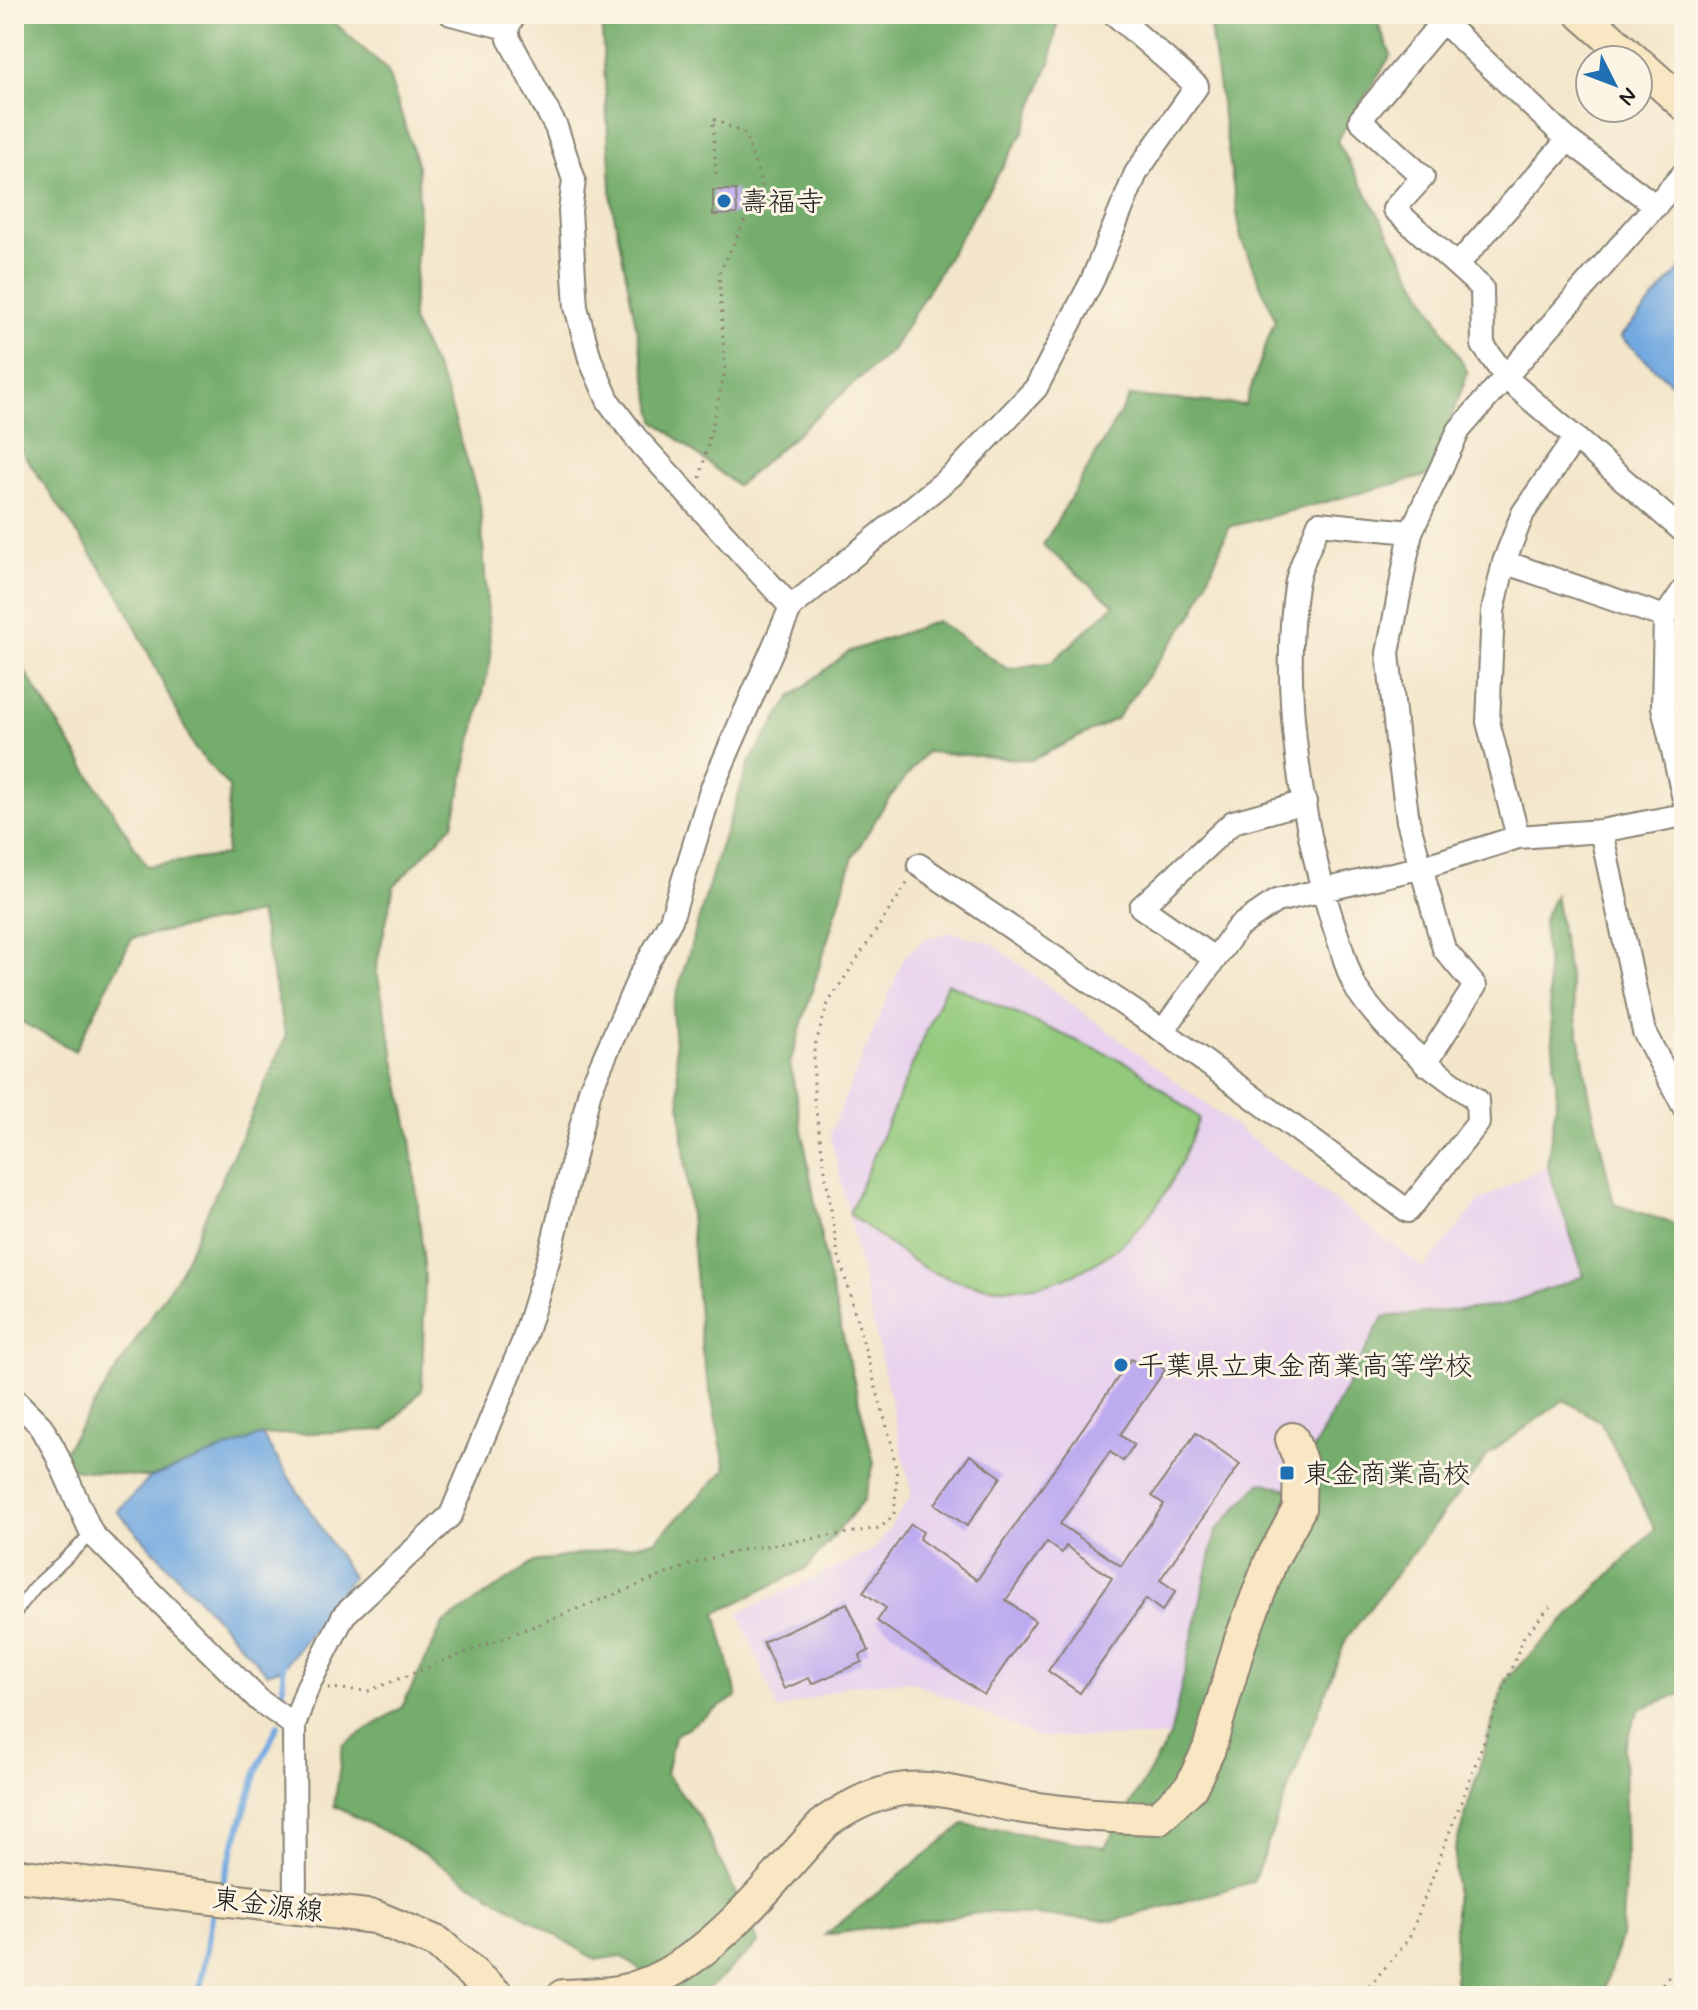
<svg xmlns="http://www.w3.org/2000/svg" width="1698" height="2010" font-family="Mynerve,'Klee One',sans-serif">
<style>
.built{fill:#e8d2ee}
.green{fill:#92c97c;stroke:#57724c;stroke-width:2}
.forest{fill:#75ad6c;stroke:#486444;stroke-width:2}
.water{fill:#72a9e0;stroke:#47627e;stroke-width:2}
.lines{fill:none;stroke-linecap:round;stroke-linejoin:round}
.stream{stroke:#72a9e0;stroke-width:6}
.building{fill:#bdabf0}
.lane-casing{stroke:#888173;stroke-width:15}
.street-casing{stroke:#888173;stroke-width:26}
.secondary-casing{stroke:#888173;stroke-width:36}
.path{stroke:#888173;stroke-width:3;stroke-dasharray:2 6;stroke-linecap:butt}
.lane{stroke:#fff;stroke-width:11}
.street{stroke:#fff;stroke-width:22}
.secondary{stroke:#f9e7c3;stroke-width:32}
.poi-dot{fill:#1f6fb2;stroke:#fcf5e5;stroke-width:3}
.labels{text-anchor:middle;stroke-width:6;stroke-linejoin:round;paint-order:stroke}
.poi-label{font-size:28px;fill:#1c1c1c;stroke:#fcf5e5;text-anchor:start}
.street-label{font-size:28px;fill:#1c1c1c;stroke:#fcf5e5}
</style>
<rect width="100%" height="100%" fill="#fcf5e5"/>
<filter id="ink" filterUnits="userSpaceOnUse"><feTurbulence type="fractalNoise" baseFrequency=".0125" numOctaves="2"/><feDisplacementMap in="SourceGraphic" scale="16" xChannelSelector="R" yChannelSelector="G"/><feConvolveMatrix kernelMatrix="1 2 1 2 8 2 1 2 1" color-interpolation-filters="sRGB"/></filter>
<filter id="wash" filterUnits="userSpaceOnUse"><feTurbulence type="fractalNoise" baseFrequency=".006" numOctaves="4" result="noise"/><feDisplacementMap in="SourceGraphic" scale="32" xChannelSelector="R" yChannelSelector="G"/><feGaussianBlur stdDeviation="1.8" result="paint"/><feColorMatrix in="noise" values="0 0 0 0 0 0 0 0 0 0 0 0 0 0 0 0 0 1.4 0 .05"/><feComposite in="paint" operator="in"/></filter>
<g filter="url(#wash)">
<rect width="100%" height="100%" fill="#f3e6ca"/>
<!-- built -->
<path class="built" d="M 952,932 L 991,943 L 1424,1268 L 1480,1201 L 1547,1165 L 1585,1276 L 1501,1306 L 1383,1317 L 1292,1491 L 1216,1531 L 1170,1737 L 1037,1737 L 911,1681 L 849,1685 L 778,1710 L 739,1613 L 875,1549 L 912,1495 L 830,1133 L 905,956 L 926,938 Z"/>
<!-- green -->
<path class="green" d="M 947,983 L 1132,1065 L 1199,1118 C 1189,1144 1179,1171 1163,1196 C 1111,1276 1025,1310 935,1273 C 905,1260 876,1232 849,1214 Z"/>
<!-- forest -->
<path class="forest" d="M 14,14 L 325,14 L 387,70 L 418,166 L 419,225 L 412,321 L 445,388 L 480,503 L 491,658 L 453,824 L 394,886 L 376,968 L 411,1138 L 425,1274 L 422,1390 L 385,1430 L 262,1435 L 150,1478 L 54,1467 L 181,1270 L 286,1037 L 259,913 L 132,938 L 75,1051 L 14,1018 L 14,654 L 147,866 L 226,855 L 229,787 L 195,749 L 122,599 L 14,440 Z
M 601,14 L 1059,14 L 1051,59 L 1023,133 L 892,350 L 737,486 L 655,421 L 612,204 Z
M 1208,14 L 1374,14 L 1391,55 L 1337,141 L 1468,373 L 1430,475 L 1229,527 L 1194,613 L 1116,719 L 1032,760 L 926,752 L 885,804 L 853,857 L 790,1063 L 827,1270 L 874,1463 L 864,1500 L 807,1568 L 716,1613 L 737,1696 L 674,1736 L 666,1774 L 700,1818 L 759,1943 L 700,1996 L 673,1996 L 621,1956 L 596,1960 L 401,1840 L 334,1806 L 343,1745 L 402,1707 L 443,1624 L 534,1562 L 655,1541 L 726,1469 L 702,1352 L 672,1010 L 719,850 L 750,761 L 791,697 L 848,652 L 937,621 L 1008,669 L 1052,662 L 1114,605 L 1043,545 L 1130,396 L 1245,405 L 1275,319 L 1241,239 Z
M 1555,895 L 1589,1093 L 1614,1204 L 1684,1227 L 1684,1693 L 1639,1709 L 1624,1749 L 1626,1867 L 1621,1937 L 1602,1996 L 1436,1996 L 1455,1984 L 1455,1850 L 1505,1680 L 1655,1529 L 1601,1422 L 1564,1400 L 1489,1454 L 1346,1639 L 1253,1882 L 1114,1921 L 986,1912 L 825,1935 L 964,1824 L 1105,1847 L 1170,1737 L 1216,1531 L 1261,1482 L 1292,1490 L 1383,1317 L 1501,1306 L 1584,1276 L 1547,1165 L 1557,1096 L 1543,920 Z"/>
<!-- water -->
<path class="water" d="M 1684,265 L 1684,395 L 1620,337 Z
M 262,1435 L 352,1577 L 283,1668 L 267,1673 L 117,1511 L 150,1478 Z"/>
<g class="lines">
<!-- stream -->
<path class="stream" d="M 283,1704 L 283,1661
M 221,1888 L 258,1768 L 278,1725
M 199,1996 L 213,1910"/>
</g>
<g id="blocks">
<!-- building -->
<path class="building" d="M 713,190 L 736,190 L 737,214 L 713,215 Z
M 1144,1356 L 1165,1370 L 1120,1435 L 1134,1445 L 1123,1461 L 1110,1452 L 1060,1524 L 1121,1566 L 1164,1504 L 1152,1496 L 1196,1433 L 1240,1464 L 1160,1580 L 1176,1591 L 1162,1611 L 1146,1599 L 1080,1693 L 1048,1671 L 1112,1578 L 1066,1546 L 1062,1553 L 1047,1542 L 1006,1600 L 1035,1621 L 984,1695 L 877,1621 L 886,1608 L 863,1592 L 911,1524 L 923,1532 L 919,1539 L 977,1580 L 1131,1359 L 1138,1364 Z
M 970,1455 L 1001,1477 L 967,1526 L 935,1504 Z
M 847,1603 L 869,1651 L 860,1655 L 862,1662 L 812,1684 L 809,1678 L 784,1689 L 763,1642 Z"/>
</g>
</g>
<g filter="url(#ink)">
<use href="#blocks" fill-opacity="0" stroke="#888173" stroke-width="2"/>
<g class="lines">
<defs>
<path id="lane" d="M 14,1614 L 35,1587 L 92,1534"/>
<path id="street" d="M 451,14 L 507,28
M 515,14 L 507,28 L 509,39 L 556,127 L 574,180 L 570,211 L 576,307 L 590,359 L 609,402 L 636,438 L 791,607
M 1435,14 L 1568,140 L 1656,206
M 1441,23 L 1360,120 L 1423,177 L 1394,209 L 1482,288 L 1483,345 L 1506,378 L 1684,532
M 1458,264 L 1568,140
M 1504,562 L 1665,617
M 1684,589 L 1665,617 L 1663,707 L 1684,799
M 1601,831 L 1644,1032 L 1684,1107
M 1518,837 L 1488,722 L 1493,611 L 1504,562 L 1523,513 L 1575,438
M 919,865 L 1163,1031 L 1408,1211 L 1478,1123 L 1477,1100 C 1431,1068 1388,1036 1357,990 C 1348,975 1344,955 1338,938 C 1303,836 1280,694 1296,586 C 1299,565 1312,543 1319,523 L 1411,532
M 1215,959 L 1141,907 L 1233,822 L 1305,802
M 1163,1031 L 1238,927 L 1276,901 L 1423,867 L 1518,837 L 1601,831 L 1684,815
M 1425,1064 L 1475,986 L 1444,949 L 1408,821 L 1397,741 L 1388,653 L 1411,532 L 1459,430 L 1684,173
M 14,1399 L 41,1426 L 54,1449 L 92,1534 L 260,1701 L 294,1725
M 295,1906 L 294,1725 L 308,1686 L 344,1615 L 451,1515 L 523,1342 L 550,1254 L 590,1090 L 640,976 L 671,920 L 711,790 L 791,607 L 956,472 L 1036,388 L 1092,281 L 1136,173 L 1197,86 L 1114,14"/>
<path id="secondary" d="M 1582,14 L 1634,60
M 1638,63 L 1684,104
M 14,1875 L 375,1917 L 438,1943 L 498,1996
M 563,1996 C 581,1995 600,1995 618,1992 C 703,1976 769,1882 826,1822 C 910,1765 942,1795 1030,1808 C 1073,1814 1115,1817 1158,1818 L 1191,1787 L 1209,1749 L 1240,1642 L 1271,1561 L 1299,1509 L 1300,1461 L 1292,1439"/>
</defs>
<!-- lane casing -->
<use href="#lane" class="lane-casing"/>
<!-- street casing -->
<use href="#street" class="street-casing"/>
<!-- secondary casing -->
<use href="#secondary" class="secondary-casing"/>
<!-- path -->
<path class="path" d="M 700,478 L 725,371 L 719,274 L 762,185 L 745,134 L 713,119 L 716,178
M 328,1688 L 368,1691 L 692,1564 L 741,1550 L 880,1528 L 894,1515 L 897,1476 L 892,1445 L 837,1249 L 814,1098 L 814,1049 L 828,1003 L 908,882
M 1356,1996 L 1372,1983 L 1409,1939 L 1524,1636 L 1550,1607
M 1652,1996 L 1668,1977 L 1684,1973"/>
<!-- lane -->
<use href="#lane" class="lane"/>
<!-- street -->
<use href="#street" class="street"/>
<!-- secondary -->
<use href="#secondary" class="secondary"/>
</g>
</g>
<!-- markers -->
<g class="poi-dot">
<circle cx="724" cy="201" r="8"/>
<circle cx="1121" cy="1365" r="8"/>
<rect x="1279" y="1465" width="16" height="16" rx="4"/>
</g>
<g class="labels">
<!-- poi labels -->
<g class="poi-label">
<text x="740" y="211">壽福寺</text>
<text x="1137" y="1375">千葉県立東金商業高等学校</text>
<text x="1303" y="1483">東金商業高校</text>
</g>
<!-- street labels -->
<g class="street-label">
<text transform="translate(268 1904) rotate(7)" y="10">東金源線</text>
</g>
</g>
<!-- margin -->
<rect width="1698" height="2010" fill="none" stroke="#fcf5e5" stroke-width="48"/>
<!-- north arrow -->
<g transform="translate(1614 84) rotate(132)"><circle r="38" fill="#fcf5e5" stroke="#a29e95" stroke-width="2"/>
<path d="M0-6L14 30L0 20L-14 30Z" fill="#1f6fb2"/>
<text y="-12" font-size="22" font-weight="bold" text-anchor="middle" fill="#1c1c1c">N</text>
</g>
</svg>
